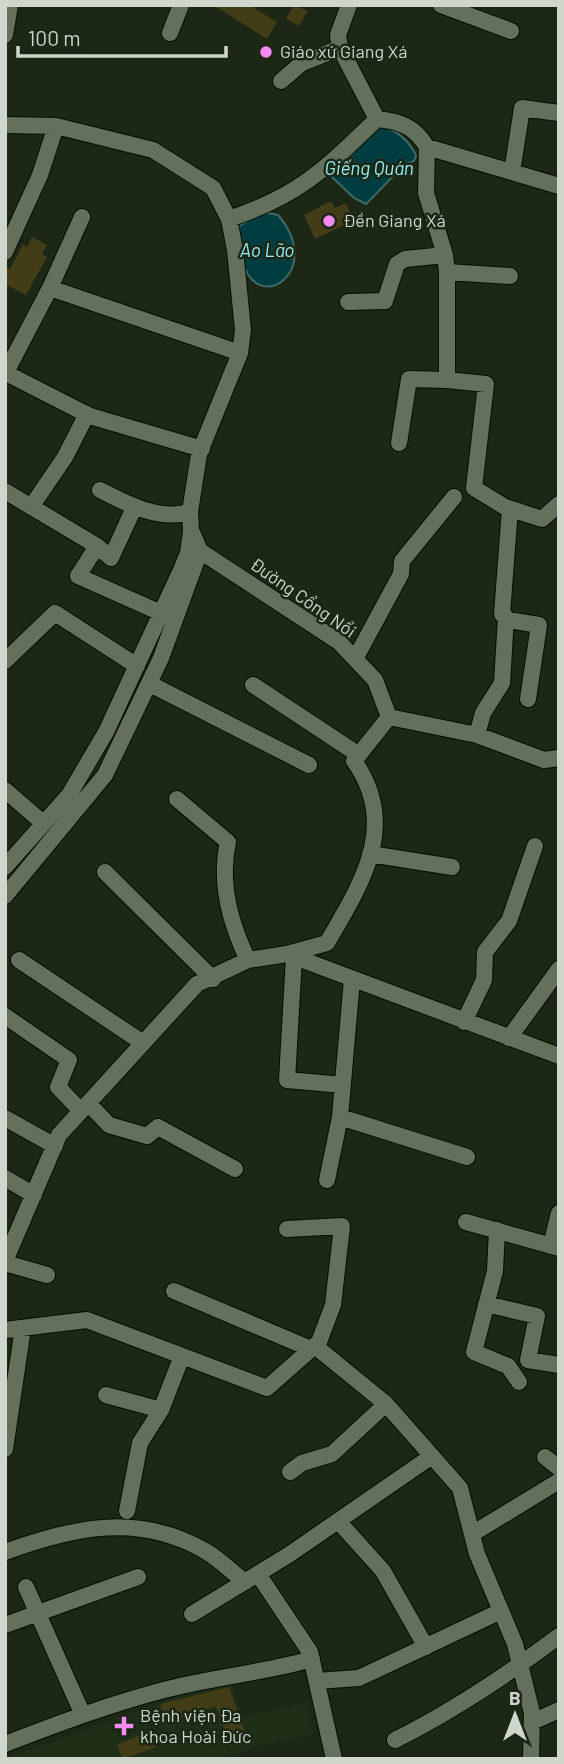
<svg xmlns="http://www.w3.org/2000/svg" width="564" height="1764" font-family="Barlow,sans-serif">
	<rect width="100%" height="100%" fill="#1c2716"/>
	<path fill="#1f2e17" d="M229,1678L243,1717L307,1702L312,1735L247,1748L230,1755L231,1759H5Z"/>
	<path fill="#003d41" stroke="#3e6b6a" stroke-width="2" d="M380,125C397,131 407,138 416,155L414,161L405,164L366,204L354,198L331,176Z
		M263,212L278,215C325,270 259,316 243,263C239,253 239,241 237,230L241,225Z"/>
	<path fill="#433d17" d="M213,5H249L277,22L267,39Z
		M294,5L308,11L299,26L286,18Z
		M331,201L335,208L346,203L351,215L341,219L344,225L315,239L304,215Z
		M32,237L47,245L42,254L47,257L26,295L5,284V267L10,269L23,244L27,247Z
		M229,1687L248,1740L230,1746L216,1706L167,1723L160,1704Z
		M150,1731L156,1747L123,1759L117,1745Z"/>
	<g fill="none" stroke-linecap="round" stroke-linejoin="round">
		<g stroke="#060f02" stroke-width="18">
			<path id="minor" d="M349,5L338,35L340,48L377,119
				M441,5L511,31
				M170,33L181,5
				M5,35L10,5
				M281,81L302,63L340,48
				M5,125L56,126L153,150L213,188L229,219L235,250L243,330L240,353L199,454L190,512L191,530L200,551L161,658L105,775L5,896
				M512,172L522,108L559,113
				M229,219C300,195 325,169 377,119C400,121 415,127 427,147L559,186
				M5,252L40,175L56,126
				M447,272L510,276
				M50,288L240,353
				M348,302L385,301L397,264L405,259L445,255
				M6,373L90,416L202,449
				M5,374L50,288L82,217
				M447,380L486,384L474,488L505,507L542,519L559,504
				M399,443L409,379L447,380V272L445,255L426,193L427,147
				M100,490C127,504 159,521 190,512
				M5,491L97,546
				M31,507L65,457L87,414
				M134,508L111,558L97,546L78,576L170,617
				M510,509L502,614L508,620L539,625L528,699
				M200,551L339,642L375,680L389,717L477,735L544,760L559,758
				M355,659L401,574L402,561L454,497
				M5,661L55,613L137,666
				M150,684L309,765
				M253,685L359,755
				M477,735L483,713L502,683L506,617
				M5,790L43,823
				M177,799L228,842C219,882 230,923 248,960
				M370,854L452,867
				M5,867L69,795L106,732L181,570L188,553L191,532
				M105,872L213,979
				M287,954L559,1056
				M294,957L287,1080L343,1085
				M19,960L143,1043
				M352,979L340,1117L467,1157
				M5,1016L69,1060L58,1087L81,1111
				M464,1022L484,980L485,952L509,921L535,846
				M509,1038L559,969
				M88,1103L109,1125L147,1136L158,1127L235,1169
				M5,1118L55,1146
				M5,1178L34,1195
				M327,1180L340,1117
				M466,1222L559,1248
				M497,1230L495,1271L474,1352L508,1366L519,1382
				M551,1246L559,1213
				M5,1261L59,1135L197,984L248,960L287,954L327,943C361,884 400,826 354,761L389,717
				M5,1263L47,1275
				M174,1291L311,1349
				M486,1304L537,1316L528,1360L559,1365
				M5,1330L87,1320L267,1388L319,1342L333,1305L342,1226L287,1229
				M315,1346L386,1404L460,1488L477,1554L515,1644L532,1713L531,1759
				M106,1395L161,1410L182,1356
				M5,1449L23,1328
				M545,1457L559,1468
				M290,1472L302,1463L332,1454L386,1404
				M127,1511L140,1443L161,1410
				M338,1521L383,1571L426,1647
				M472,1534L559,1481
				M5,1552C74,1527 139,1512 207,1552C220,1560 232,1572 245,1582
				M258,1574L310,1652L334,1759
				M26,1587L83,1715
				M192,1614L290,1554L432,1456
				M5,1625L138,1577
				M317,1681L359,1678L501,1611
				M532,1722L559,1710
				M395,1740C453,1711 507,1675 559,1636
				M5,1744C57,1724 110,1704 164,1690C213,1677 263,1673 312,1659"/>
		</g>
		<use href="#minor" stroke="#63705c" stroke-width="16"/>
	</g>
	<g fill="#f28af2" stroke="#1c2716" stroke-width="2.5">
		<circle cx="266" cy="52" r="7"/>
		<circle cx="329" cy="221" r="7"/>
		<path d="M120.5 1715.5h7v7h7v7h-7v7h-7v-7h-7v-7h7z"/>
	</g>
	<g text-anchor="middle" stroke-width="5" stroke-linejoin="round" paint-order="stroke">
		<g font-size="18" fill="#cfd6cb" stroke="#1c2716" text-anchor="start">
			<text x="280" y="58">Giáo xứ Giang Xá</text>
			<text x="343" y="227">Đền Giang Xá</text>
			<text x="140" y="1722">Bệnh viện Đa<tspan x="140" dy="21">khoa Hoài Đức</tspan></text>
		</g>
		<g font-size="18" fill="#cfd6cb" stroke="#1c2716">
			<text transform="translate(303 598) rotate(35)" y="6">Đường Cổng Nổi</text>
		</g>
		<g font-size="19" font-style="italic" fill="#92ecf3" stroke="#1c2716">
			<text x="369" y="175">Giếng Quán</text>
			<text x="267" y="257">Ao Lão</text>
		</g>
	</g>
	<rect width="564" height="1764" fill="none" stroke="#cfd6cb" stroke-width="14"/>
	<g transform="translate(515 1715)" stroke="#1c2716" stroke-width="5" paint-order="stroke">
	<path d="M0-5L12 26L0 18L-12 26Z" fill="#cfd6cb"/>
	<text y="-10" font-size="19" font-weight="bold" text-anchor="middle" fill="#cfd6cb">B</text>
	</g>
	<path d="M18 46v10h208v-10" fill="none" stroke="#cfd6cb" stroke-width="3.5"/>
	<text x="28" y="46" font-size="21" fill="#cfd6cb" stroke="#1c2716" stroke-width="5" paint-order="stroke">100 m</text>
</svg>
